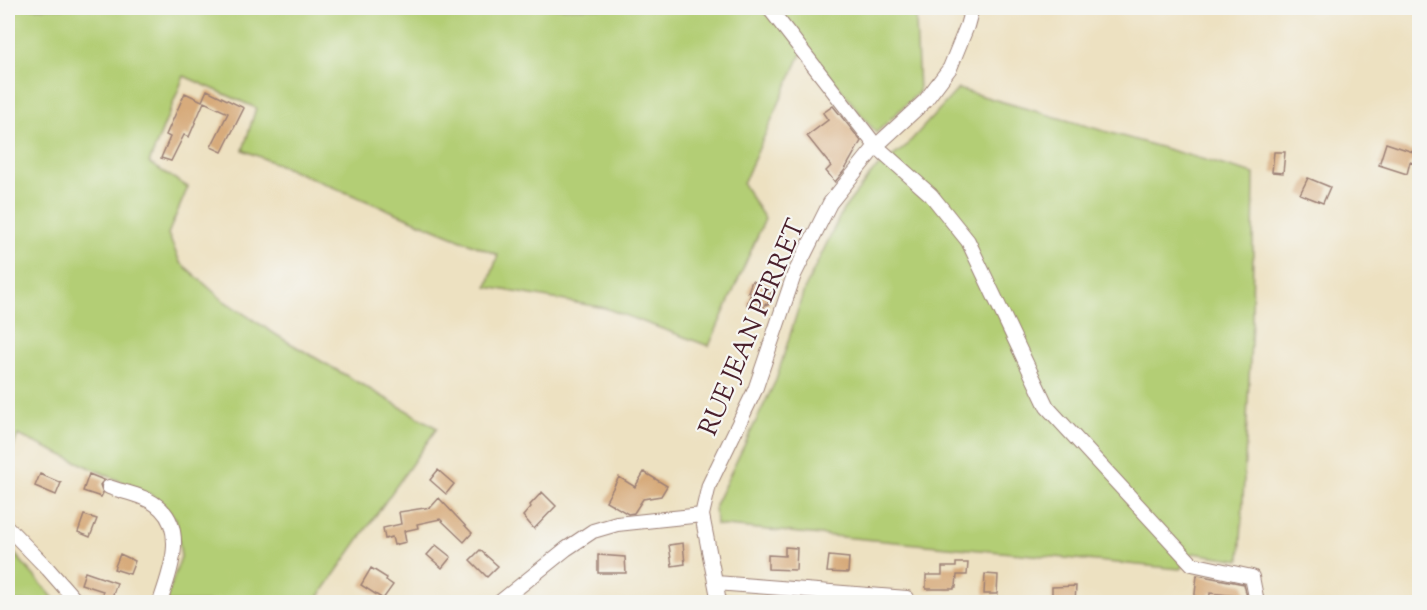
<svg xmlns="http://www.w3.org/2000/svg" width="1427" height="610" font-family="'Sorts Mill Goudy',serif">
	<rect width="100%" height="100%" fill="#f6f6f2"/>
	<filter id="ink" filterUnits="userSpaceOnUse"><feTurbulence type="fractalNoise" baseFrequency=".0167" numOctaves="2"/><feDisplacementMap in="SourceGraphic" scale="12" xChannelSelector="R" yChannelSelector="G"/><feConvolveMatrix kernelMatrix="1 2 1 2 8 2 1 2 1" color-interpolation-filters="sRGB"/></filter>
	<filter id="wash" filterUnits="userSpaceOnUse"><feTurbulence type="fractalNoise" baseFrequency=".008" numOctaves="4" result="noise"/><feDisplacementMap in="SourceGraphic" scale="24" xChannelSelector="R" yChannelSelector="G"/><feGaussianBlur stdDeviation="1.35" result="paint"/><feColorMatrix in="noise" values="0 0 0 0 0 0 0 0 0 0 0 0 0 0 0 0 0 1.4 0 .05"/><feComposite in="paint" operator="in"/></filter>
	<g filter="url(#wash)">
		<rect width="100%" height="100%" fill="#ede1c1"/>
		<path fill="#b3ce75" stroke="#7e7650" stroke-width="1.5" d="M8,8H920L916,20L919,92L876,133L805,45L743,184L765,219L709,346L605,308L487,287L498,255L243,150L256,108L184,76L149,163L188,187L168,234L180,262L224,301L283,339L437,428L315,602H165L181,557L176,519L153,496L18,435L8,461Z
			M958,89L1254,174L1252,320L1240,560L1193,553L1180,569L716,525L715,505L776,380L804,290L843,210L874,170L904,148Z
			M8,546L57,602H8Z"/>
		<g id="blocks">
			<path fill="#d7ab7b" d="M207,90L244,108L222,152L211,147L228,113L204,102L189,137L184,135L171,161L161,158L170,137L166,135L185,93L202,101Z
				M833,106L861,141L844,171L835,182L826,171L831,166L807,136L828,120L823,113Z
				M1386,143L1419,154V165L1410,162L1407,174L1379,165Z
				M1274,152H1285L1283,173L1272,172Z
				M1308,178L1330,187L1323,203L1300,194Z
				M752,281L761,284L762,281L773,285L768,305L765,304L763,310L747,305L751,293L748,292Z
				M438,470L454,484L446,494L430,480Z
				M644,472L667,486L661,496L643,499L634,513L628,514L606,501L619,477L635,487Z
				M40,474L61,483L56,495L35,486Z
				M89,474L104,480L100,485L103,493L101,497L83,491Z
				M542,492L556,506L534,529L523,516L531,507L530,505Z
				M439,498L472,533L464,542L440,519L417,524L418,528L404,531L406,542L394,545L392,537L385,539L383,528L401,524L399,512L431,507Z
				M84,515L97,519L90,537L78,532Z
				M683,543L685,564L672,566L669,545Z
				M436,545L451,557L442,568L427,555Z
				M785,547L797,548L796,570L768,569V555L785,556Z
				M480,550L498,566L487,577L470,560Z
				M120,554L135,561L130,574L114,569Z
				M598,555L625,557L626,573H598Z
				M829,556L849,558L848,573L827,572Z
				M956,563H968L967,575H957L956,587H954V589H926V575H942V567H956Z
				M371,568L387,578L386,580L393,585L383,599L361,585Z
				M85,572L117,583L110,603H100L103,591L81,584Z
				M985,574L998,575L997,594H984Z
				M1197,575L1244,584L1247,597L1210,593L1209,603H1194Z
				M1076,586L1075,602H1052V587Z"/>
		</g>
	</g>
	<g filter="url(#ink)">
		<use href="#blocks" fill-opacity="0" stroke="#9c8076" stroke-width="1.5"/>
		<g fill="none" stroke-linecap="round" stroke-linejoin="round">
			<g stroke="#9c8076" stroke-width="16">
				<path id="minor" d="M769,8L876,146L931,195L968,241L1047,407L1192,564L1252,577L1257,602
					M109,487C126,493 148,496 161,509C186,533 169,575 160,602
					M8,528L48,569L77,602
					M716,583L907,598
					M500,602L566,549L593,531L617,524L702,515
					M719,602L702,515L709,485L755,390L794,275L830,203L876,146L925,101L950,68L967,26L972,8"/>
			</g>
			<use href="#minor" stroke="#fff" stroke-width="14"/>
		</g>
	</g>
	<g text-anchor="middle" stroke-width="4.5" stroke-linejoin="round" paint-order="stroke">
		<g font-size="26" fill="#4a1f2b" stroke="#f6f6f2">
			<text transform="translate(751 327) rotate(-67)" y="9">RUE JEAN PERRET</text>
		</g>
	</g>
	<rect width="1427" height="610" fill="none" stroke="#f6f6f2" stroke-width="30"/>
</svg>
